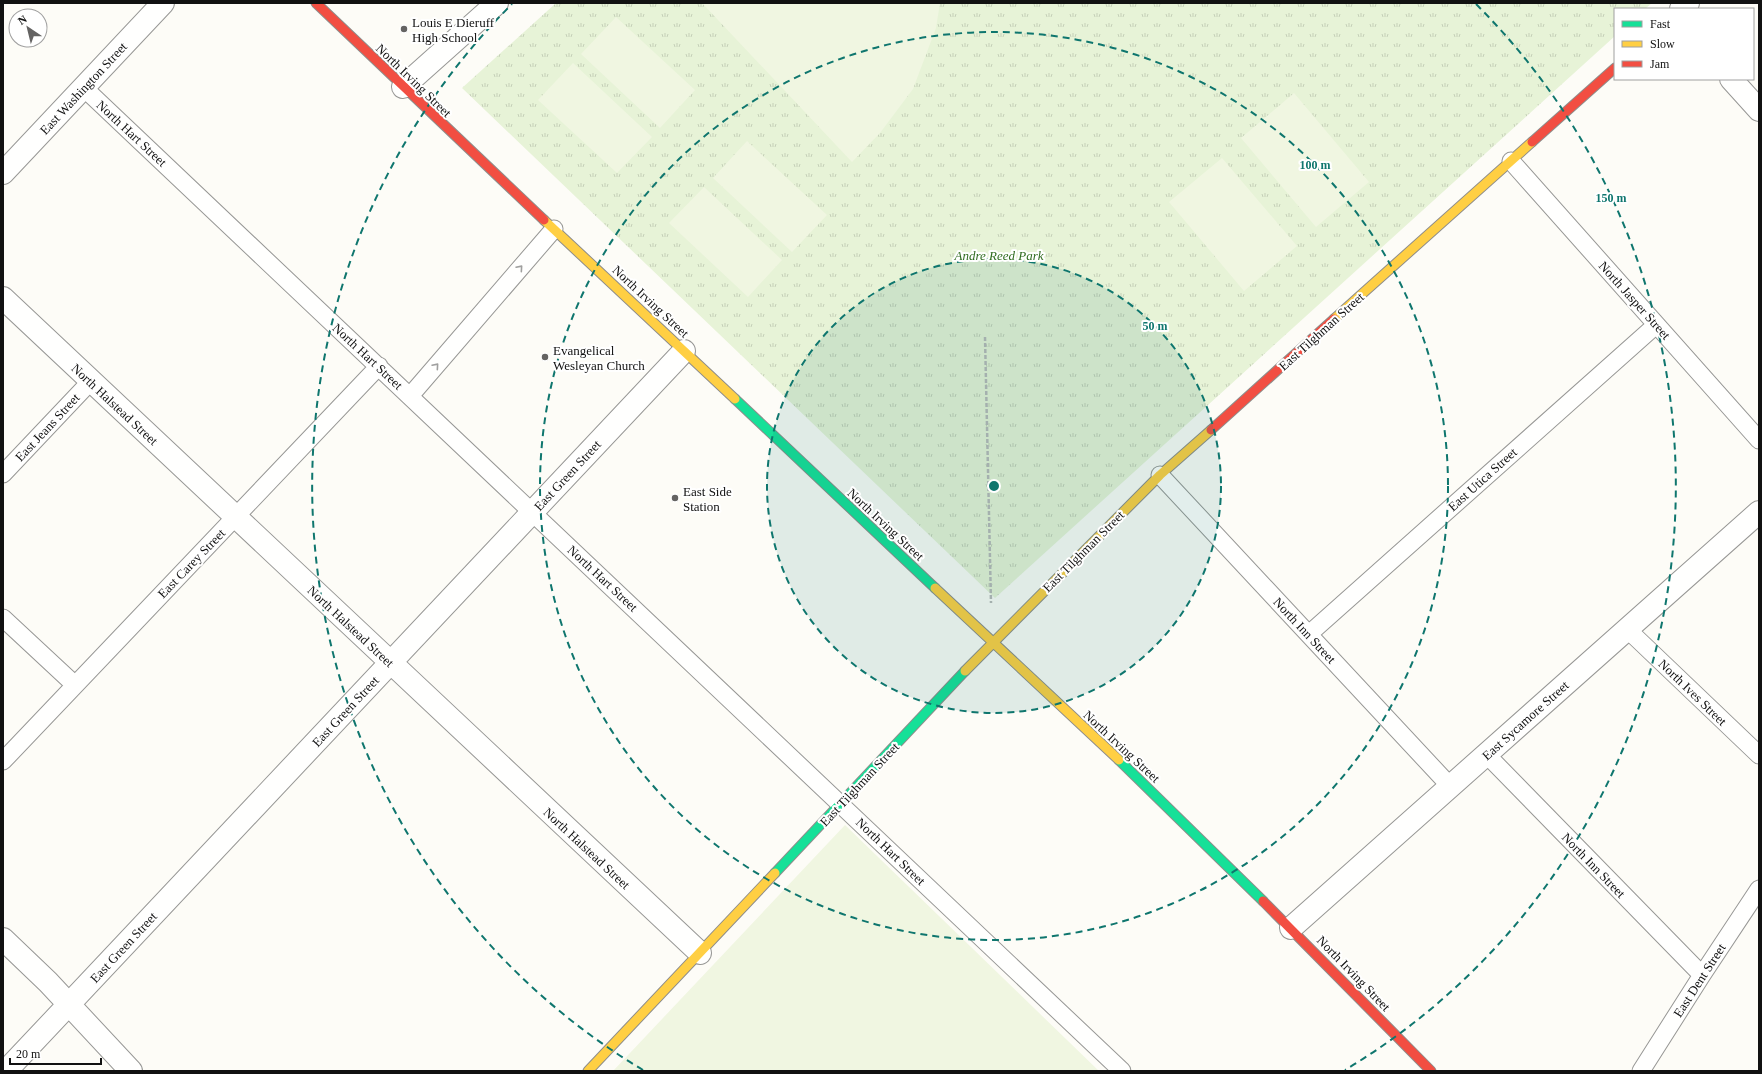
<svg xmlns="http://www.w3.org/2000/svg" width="1762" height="1074" font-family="Georgia,serif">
	<defs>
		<pattern id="grass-tufts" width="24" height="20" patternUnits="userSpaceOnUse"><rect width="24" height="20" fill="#e7f3d7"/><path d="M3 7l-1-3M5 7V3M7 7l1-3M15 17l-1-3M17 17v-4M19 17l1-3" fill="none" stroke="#c5cfb8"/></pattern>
	</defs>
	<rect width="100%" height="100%" fill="#fdfcf7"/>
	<path fill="url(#grass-tufts)" d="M556,3H1652L1645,9H1615V36L995,598L462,88Z"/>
	<path fill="#f0f6e1" d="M702,3H940L936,28L913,89L880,133L852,162Z
		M616,17L695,90L660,128L581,54Z
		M573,63L652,137L617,173L538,100Z
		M1294,93L1369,182L1316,227L1241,138Z
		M747,141L827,215L792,252L713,178Z
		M1222,158L1297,246L1244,291L1169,202Z
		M704,187L782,260L748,297L669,223Z
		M845,825L1099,1071H613Z"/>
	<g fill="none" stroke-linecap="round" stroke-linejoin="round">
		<g stroke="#979795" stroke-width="19">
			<path id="lane" d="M83,87L1122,1071
				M1511,161L1759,440
				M410,396L554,229
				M3,474L91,381
				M1160,475L1450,786
				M3,618L75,685
				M1627,629L1759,755
				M1309,634L1656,325
				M1486,754L1702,975
				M3,761L379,366
				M1641,1071L1702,975L1759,889"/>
		</g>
		<g stroke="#979795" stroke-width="24">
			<path id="street" d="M1681,9L1688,3
				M1731,79L1759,110
				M403,87L497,3
				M3,173L163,3
				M3,298L700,953
				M1291,928L1759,512
				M3,939L48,982L131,1071
				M6,1071L684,351"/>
		</g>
		<g stroke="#8e8d8b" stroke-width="11">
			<path id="fast" d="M735,399L935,588
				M1119,760L1263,901
				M775,873L965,671"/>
		</g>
		<g stroke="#8e8d8b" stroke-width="11">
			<path id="slow" d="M544,220L735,399
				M1334,319L1532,142
				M935,588L1119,760
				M965,671L1160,475L1211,430
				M588,1071L775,873"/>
		</g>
		<g stroke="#8e8d8b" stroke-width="11">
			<path id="jam" d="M316,3L544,220
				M1532,142L1615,68
				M1211,430L1334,319
				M1263,901L1431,1071"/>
		</g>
		<path stroke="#b9b9b8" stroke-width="2.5" stroke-dasharray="4 2" stroke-linecap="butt" d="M985,337L991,603"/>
		<use href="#lane" stroke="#fffffe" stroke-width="17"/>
		<use href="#street" stroke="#fffffe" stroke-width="22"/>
		<use href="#fast" stroke="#16e098" stroke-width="9"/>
		<use href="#slow" stroke="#ffcf43" stroke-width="9"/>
		<use href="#jam" stroke="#f24e42" stroke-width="9"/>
	</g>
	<defs><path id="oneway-chevron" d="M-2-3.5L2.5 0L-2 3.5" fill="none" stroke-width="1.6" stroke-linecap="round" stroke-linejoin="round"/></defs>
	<g stroke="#a0a09f">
		<use href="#oneway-chevron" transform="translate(520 268) rotate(-49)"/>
		<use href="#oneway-chevron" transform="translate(436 366) rotate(-49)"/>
	</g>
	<circle cx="994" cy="486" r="227" fill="#0f766e" fill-opacity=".12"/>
	<g fill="none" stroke="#0f766e" stroke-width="2" stroke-dasharray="7 5">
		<circle cx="994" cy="486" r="227"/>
		<circle cx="994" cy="486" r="454"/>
		<path d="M643 1070A681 681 0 0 1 512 4M1476 4A681 681 0 0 1 1345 1070"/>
	</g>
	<g fill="#646362" stroke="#fff" stroke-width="1.5">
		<circle cx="404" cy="29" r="4"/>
		<circle cx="545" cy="357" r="4"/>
		<circle cx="675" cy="498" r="4"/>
	</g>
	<g text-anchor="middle" stroke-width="4" stroke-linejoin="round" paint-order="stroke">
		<g font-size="13" fill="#111" stroke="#fff" text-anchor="start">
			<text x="412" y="27">Louis E Dieruff<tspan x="412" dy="15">High School</tspan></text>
			<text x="553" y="355">Evangelical<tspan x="553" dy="15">Wesleyan Church</tspan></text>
			<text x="683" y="496">East Side<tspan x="683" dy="15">Station</tspan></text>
		</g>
		<g font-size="13" fill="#111" stroke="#fff">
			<text transform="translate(414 80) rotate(44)" y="5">North Irving Street</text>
			<text transform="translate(83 88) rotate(-47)" y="5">East Washington Street</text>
			<text transform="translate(132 133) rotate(43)" y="5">North Hart Street</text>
			<text transform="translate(1635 300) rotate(48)" y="5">North Jasper Street</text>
			<text transform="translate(651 301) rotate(43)" y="5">North Irving Street</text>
			<text transform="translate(1321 331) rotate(-42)" y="5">East Tilghman Street</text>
			<text transform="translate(368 356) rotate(43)" y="5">North Hart Street</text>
			<text transform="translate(115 404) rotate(43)" y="5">North Halstead Street</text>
			<text transform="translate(47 427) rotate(-47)" y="5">East Jeans Street</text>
			<text transform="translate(567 475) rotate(-47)" y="5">East Green Street</text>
			<text transform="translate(1482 479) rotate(-42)" y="5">East Utica Street</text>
			<text transform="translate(886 524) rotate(43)" y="5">North Irving Street</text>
			<text transform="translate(1083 551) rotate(-45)" y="5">East Tilghman Street</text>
			<text transform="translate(191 563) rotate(-46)" y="5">East Carey Street</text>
			<text transform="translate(603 578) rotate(43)" y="5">North Hart Street</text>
			<text transform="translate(351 626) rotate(43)" y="5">North Halstead Street</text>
			<text transform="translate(1305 630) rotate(47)" y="5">North Inn Street</text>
			<text transform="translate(1693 692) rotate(44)" y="5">North Ives Street</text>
			<text transform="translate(345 711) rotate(-47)" y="5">East Green Street</text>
			<text transform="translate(1525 720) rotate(-42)" y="5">East Sycamore Street</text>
			<text transform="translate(1122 746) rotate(43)" y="5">North Irving Street</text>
			<text transform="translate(859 784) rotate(-47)" y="5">East Tilghman Street</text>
			<text transform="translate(587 848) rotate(43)" y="5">North Halstead Street</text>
			<text transform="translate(891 851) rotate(44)" y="5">North Hart Street</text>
			<text transform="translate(1594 865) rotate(46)" y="5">North Inn Street</text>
			<text transform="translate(123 947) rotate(-47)" y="5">East Green Street</text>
			<text transform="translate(1354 973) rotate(46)" y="5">North Irving Street</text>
			<text transform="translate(1699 980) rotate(-57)" y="5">East Dent Street</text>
		</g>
		<g font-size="13" font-style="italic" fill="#2f6b1f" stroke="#fff">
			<text x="999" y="260">Andre Reed Park</text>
		</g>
	</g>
	<circle cx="994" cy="486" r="6" fill="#0f766e" stroke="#fff" stroke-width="2"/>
	<g font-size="12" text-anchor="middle" font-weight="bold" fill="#0f766e" stroke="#fff" stroke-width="4" stroke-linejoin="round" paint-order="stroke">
		<text x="1315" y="169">100 m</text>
		<text x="1611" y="202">150 m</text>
		<text x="1155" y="330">50 m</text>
	</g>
	<rect width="1762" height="1074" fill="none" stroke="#111111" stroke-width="8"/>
	<rect x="1614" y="8" width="140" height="72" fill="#ffffff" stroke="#a0a0a0"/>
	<rect x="1622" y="21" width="20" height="6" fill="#16e098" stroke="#a0a0a0"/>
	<text x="1650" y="28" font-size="12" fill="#111111">Fast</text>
	<rect x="1622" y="41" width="20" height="6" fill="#ffcf43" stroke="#a0a0a0"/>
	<text x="1650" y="48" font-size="12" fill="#111111">Slow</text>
	<rect x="1622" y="61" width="20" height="6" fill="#f24e42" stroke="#a0a0a0"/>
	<text x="1650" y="68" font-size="12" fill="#111111">Jam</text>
	<g transform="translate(28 28) rotate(325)"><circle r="19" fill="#ffffff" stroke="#a0a0a0"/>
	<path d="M0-3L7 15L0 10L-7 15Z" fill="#646362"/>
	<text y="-6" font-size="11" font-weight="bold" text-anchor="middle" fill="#111111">N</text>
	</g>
	<path d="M10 1058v6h91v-6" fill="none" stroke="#111111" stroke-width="2"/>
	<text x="16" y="1058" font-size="12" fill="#111111" stroke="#ffffff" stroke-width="3" paint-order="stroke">20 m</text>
</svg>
